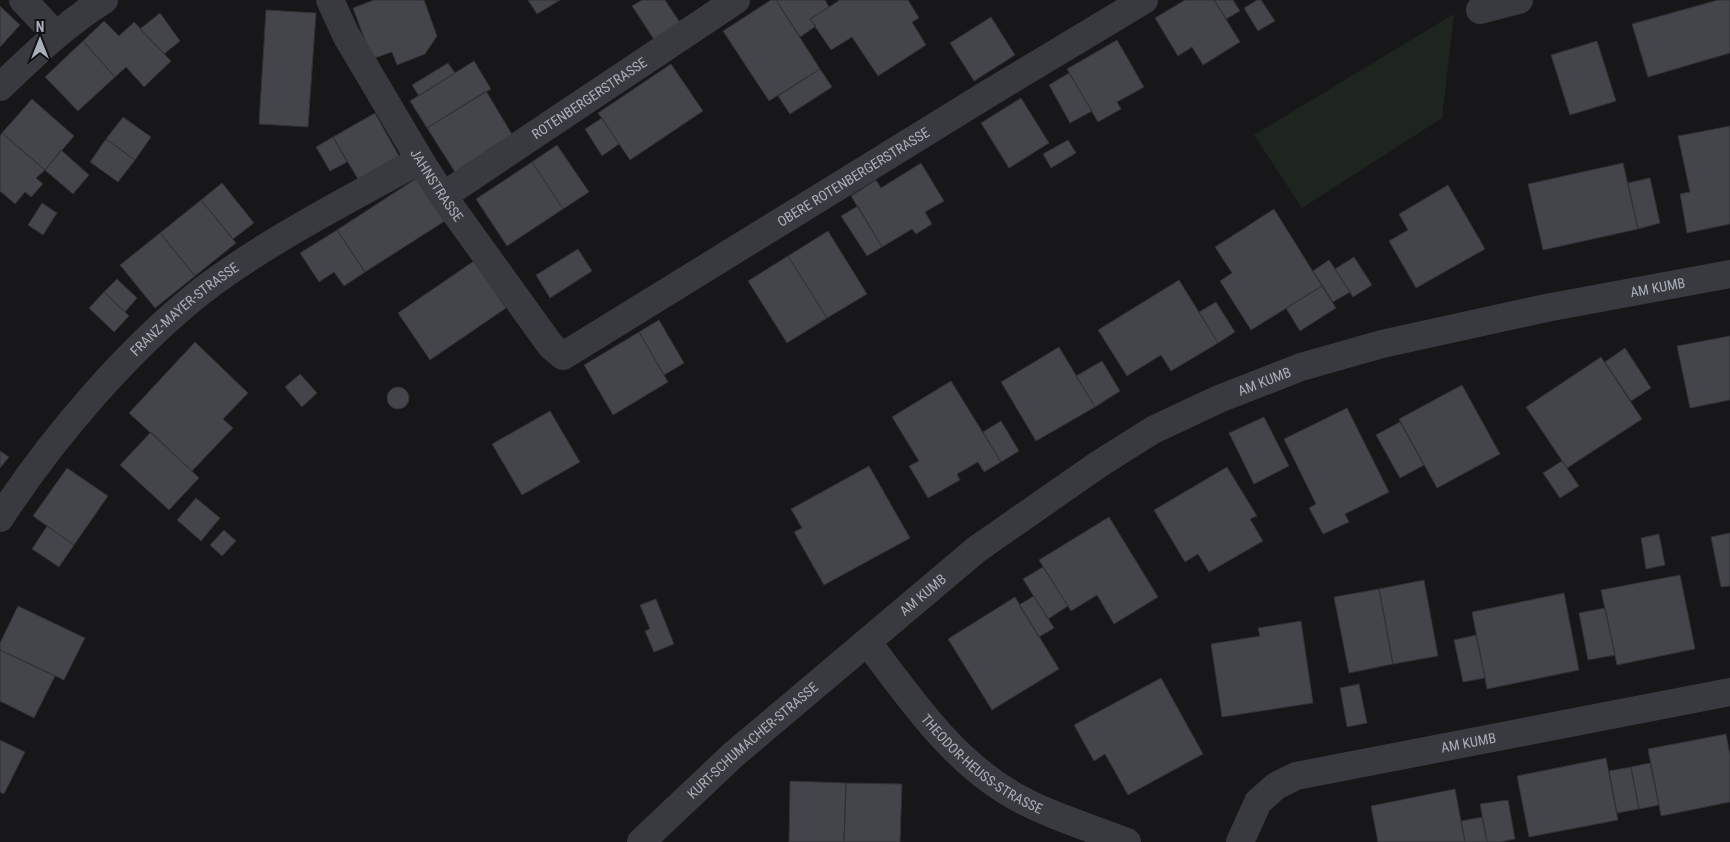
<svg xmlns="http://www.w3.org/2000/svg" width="1730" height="842" font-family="'Roboto Condensed',sans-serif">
	<rect width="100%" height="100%" fill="#17171a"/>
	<path fill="#1d251e" d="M1454,14L1442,118L1302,208L1254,135Z"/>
	<path fill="#43454a" stroke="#313136" d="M374,0H424L437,36L425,54L397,65L392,52L372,59L353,8Z
		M528,0H560L537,14Z
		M642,0H665L681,24L655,41L632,6Z
		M771,0H776L820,69L769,101L723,31Z
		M776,0H825L829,7L810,19L816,26L800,37Z
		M840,0H908L919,18L912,22L926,45L878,76L852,37L831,50L810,19Z
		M1185,0H1214L1240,42L1203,65L1192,47L1178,56L1155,18Z
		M1214,0H1233L1240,11L1226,19Z
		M1257,0H1261L1275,21L1258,31L1244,8Z
		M1718,0H1730V53L1648,77L1632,24Z
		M0,6L20,25L0,47Z
		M266,10L316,13L308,127L259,124Z
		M160,13L180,41L164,54L140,29Z
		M991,17L1015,55L974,81L950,43Z
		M104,21L119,36L134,22L171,61L144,87L126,67L115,77L83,41Z
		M1117,40L1144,87L1117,102L1121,109L1098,122L1067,69Z
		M83,41L115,77L78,111L45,77Z
		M1597,41L1616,101L1570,115L1551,55Z
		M474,61L491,89L427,128L410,101Z
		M448,63L455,73L419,96L412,85Z
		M671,64L703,111L630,160L598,113Z
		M820,69L832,87L790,114L778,96Z
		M1069,73L1092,111L1070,123L1049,85Z
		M486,91L513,136L455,172L427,128Z
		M1021,98L1049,143L1009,168L981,123Z
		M32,99L74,136L45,170L2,133Z
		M375,113L399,156L358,179L333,137Z
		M123,117L151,137L135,160L106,139Z
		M602,118L619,144L602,156L585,129Z
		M1730,126V224L1687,233L1680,194L1690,192L1678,136Z
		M2,133L45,170L36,178L43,184L31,197L25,192L15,204L0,191V136Z
		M333,137L347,162L330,171L316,147Z
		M106,139L135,160L118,182L90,162Z
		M1068,140L1076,153L1051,168L1043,154Z
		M557,145L589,192L563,209L532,162Z
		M61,150L89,175L73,194L45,170Z
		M532,162L563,209L507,246L476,199Z
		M921,163L944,201L925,212L932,224L916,234L912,229L882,247L851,196L876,180L881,188Z
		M1623,163L1638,229L1543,250L1528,184Z
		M417,178L445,221L365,272L337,230Z
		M1650,178L1660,223L1638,229L1628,183Z
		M222,183L254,223L233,239L201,200Z
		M1448,185L1485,249L1416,288L1389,241L1408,230L1399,214Z
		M201,200L236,243L195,276L160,233Z
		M42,203L57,213L43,235L28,225Z
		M858,206L882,247L867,256L841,216Z
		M1274,209L1322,286L1251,330L1220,281L1232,273L1215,247Z
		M337,230L365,272L344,286L334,272L319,282L300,253Z
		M828,231L867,294L827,318L788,256Z
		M160,233L195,276L155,308L120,265Z
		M578,249L592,271L550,298L536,275Z
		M788,256L827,318L787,343L748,281Z
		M1354,257L1372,285L1353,297L1335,269Z
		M1329,260L1350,292L1333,302L1313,271Z
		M474,261L506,308L430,360L398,313Z
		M117,279L137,298L125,312L104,292Z
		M1179,280L1218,343L1171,371L1161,355L1127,376L1098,330Z
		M1322,286L1336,308L1300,331L1286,308Z
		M104,292L129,316L114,332L89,308Z
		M1216,302L1235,332L1218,343L1199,312Z
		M659,320L684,363L664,375L639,332Z
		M639,332L668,382L613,415L584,365Z
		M1730,336V400L1690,408L1677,346Z
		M195,342L248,393L223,419L233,428L192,471L129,413Z
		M1059,347L1095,407L1036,441L1001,382Z
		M1625,348L1651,388L1631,401L1605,362Z
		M1601,357L1642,419L1567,468L1526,407Z
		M1102,361L1120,391L1095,407L1076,376Z
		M300,374L317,393L302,407L285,387Z
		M951,381L1001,462L984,472L978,462L957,474L960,480L928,498L909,466L919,461L892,417Z
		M1462,385L1500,454L1437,488L1399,419Z
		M387 398a11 11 0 1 1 22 0a11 11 0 1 1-22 0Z
		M1347,408L1389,492L1345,514L1349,522L1323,534L1309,508L1316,504L1284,439Z
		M550,411L580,462L522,495L492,444Z
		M1264,417L1289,466L1254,484L1229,433Z
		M1001,421L1019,451L1001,462L983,432Z
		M1400,422L1424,465L1400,478L1376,435Z
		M151,432L199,478L169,510L120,465Z
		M0,451L9,457L0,468Z
		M1562,461L1579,486L1560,498L1543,473Z
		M869,466L910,538L824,585L794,532L802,528L791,509Z
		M1227,467L1257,516L1250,519L1263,541L1209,572L1198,554L1185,562L1154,510Z
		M67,468L108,496L74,545L33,516Z
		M196,498L220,518L201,541L177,520Z
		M1109,517L1158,597L1114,624L1097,595L1071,611L1039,560Z
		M47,526L74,545L59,567L32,549Z
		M224,530L236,541L222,556L210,545Z
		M1730,533V586L1721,587L1711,537Z
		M1659,534L1665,565L1646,569L1641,538Z
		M1043,567L1068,606L1048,619L1023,579Z
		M1680,575L1695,649L1617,665L1601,590Z
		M1424,580L1438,656L1393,664L1379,589Z
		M1379,589L1393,664L1349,673L1334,597Z
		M1564,593L1579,670L1487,689L1472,612Z
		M1034,596L1054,628L1039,637L1019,605Z
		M1015,597L1059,669L992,710L948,639Z
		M656,599L674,644L654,652L645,631L650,629L640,605Z
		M18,606L85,638L64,680L0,650V643Z
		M1605,608L1615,655L1588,660L1579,613Z
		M1301,621L1313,703L1222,717L1211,644L1260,636L1258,628Z
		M1476,635L1485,678L1463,682L1454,640Z
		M0,650L55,676L34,718L0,701Z
		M1161,678L1203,754L1128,795L1105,754L1094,761L1074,725Z
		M1359,684L1367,723L1347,727L1340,688Z
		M1726,734L1730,755V802L1661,816L1648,749Z
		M0,740L25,752L4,794L0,792Z
		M1606,758L1618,820L1529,837L1517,776Z
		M1650,763L1659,805L1639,809L1631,767Z
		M1631,767L1639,809L1617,813L1609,771Z
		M790,781L846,783L844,842H789Z
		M846,783L902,784L900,842H844Z
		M1455,789L1465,842H1378L1371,806Z
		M1508,800L1515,839L1500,842H1487L1480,804Z
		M1482,817L1487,842H1465L1461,821Z"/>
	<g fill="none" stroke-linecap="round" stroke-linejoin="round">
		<g stroke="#383a3f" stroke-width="28">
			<path d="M23,0L56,35"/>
			<path id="s1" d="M330,0L346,35L420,160L443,196L551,346L563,356L991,92L1144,0"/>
			<path d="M1480,10L1519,0"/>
			<path d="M0,87C33,56 65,24 104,0"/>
			<path id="s2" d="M443,196L736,0"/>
			<path id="s3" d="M0,518C53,437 127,350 203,290C269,240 348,200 420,160"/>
			<path id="s4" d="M868,643C910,698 950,758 1011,794C1047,815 1088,827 1127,842"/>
			<path id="s5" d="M641,842L733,755L977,549L1099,464L1153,430L1219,399L1301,367L1382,344L1546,308L1730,274"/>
			<path id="s6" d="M1240,842L1258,802L1276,786L1296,776L1730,692"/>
		</g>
	</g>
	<g text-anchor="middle" stroke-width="4" stroke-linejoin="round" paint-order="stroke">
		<g font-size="14" fill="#a9afba" stroke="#121215">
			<text dy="5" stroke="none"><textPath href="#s2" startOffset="176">ROTENBERGERSTRASSE</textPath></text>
			<text dy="5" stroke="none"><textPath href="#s1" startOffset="768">OBERE ROTENBERGERSTRASSE</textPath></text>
			<text dy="5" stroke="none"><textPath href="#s1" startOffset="214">JAHNSTRASSE</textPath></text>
			<text dy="5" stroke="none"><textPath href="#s5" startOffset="1185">AM KUMB</textPath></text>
			<text dy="5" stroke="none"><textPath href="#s3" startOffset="280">FRANZ-MAYER-STRASSE</textPath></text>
			<text dy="5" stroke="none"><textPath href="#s5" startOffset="780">AM KUMB</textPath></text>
			<text dy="5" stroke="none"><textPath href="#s5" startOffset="375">AM KUMB</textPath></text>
			<text dy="5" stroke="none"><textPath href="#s5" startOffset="151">KURT-SCHUMACHER-STRASSE</textPath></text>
			<text dy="5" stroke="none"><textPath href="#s6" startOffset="266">AM KUMB</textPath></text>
			<text dy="5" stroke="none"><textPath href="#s4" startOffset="168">THEODOR-HEUSS-STRASSE</textPath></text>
		</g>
	</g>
	<g transform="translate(40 40)" stroke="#121215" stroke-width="4" paint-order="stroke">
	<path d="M0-4L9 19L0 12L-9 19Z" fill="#a9afba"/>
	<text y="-8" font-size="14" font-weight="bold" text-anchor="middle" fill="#a9afba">N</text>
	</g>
</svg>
